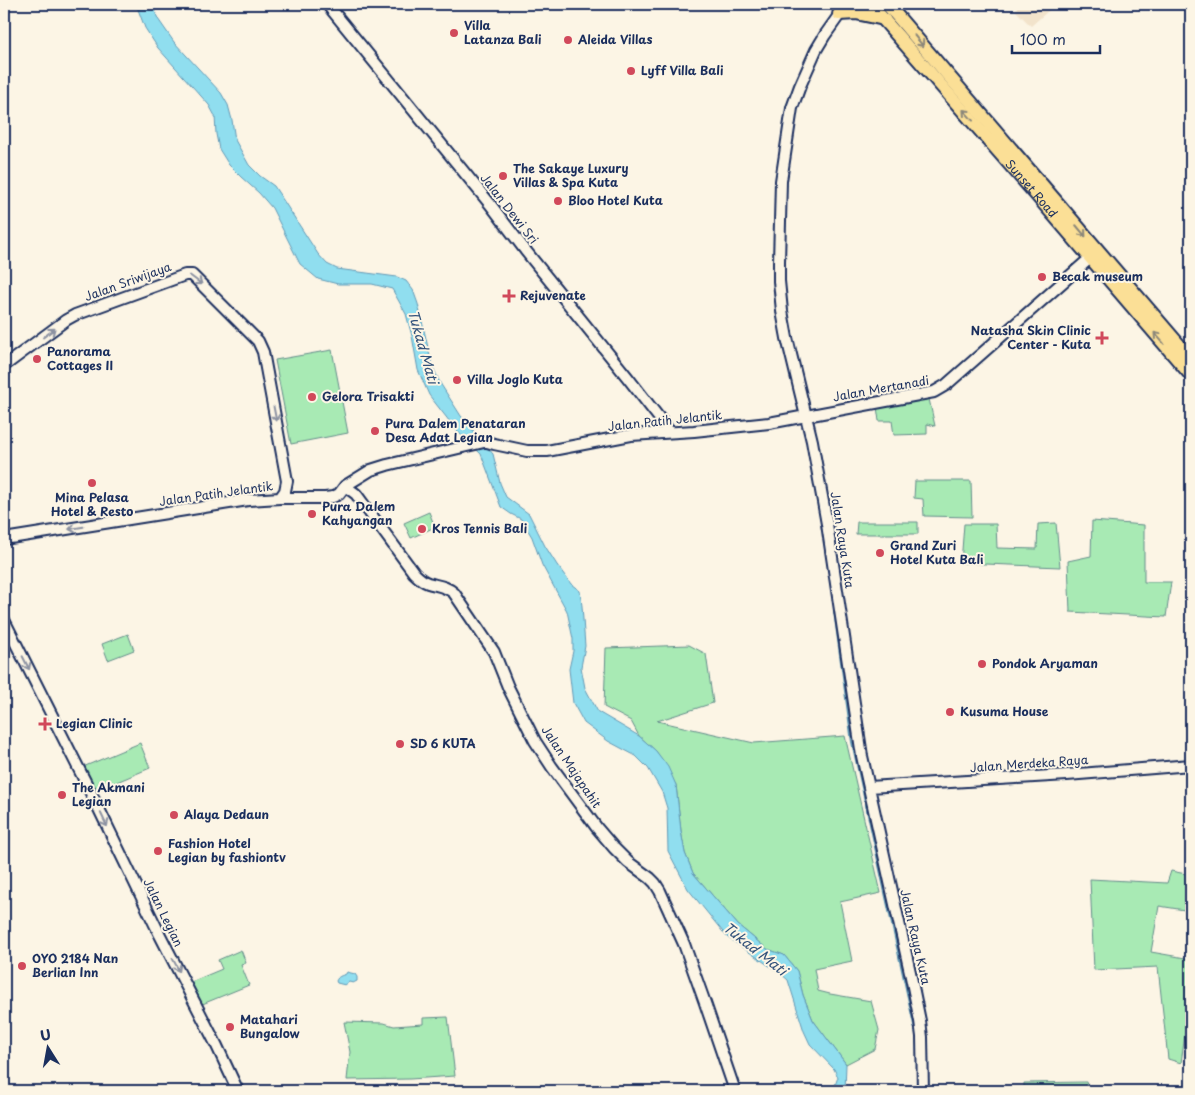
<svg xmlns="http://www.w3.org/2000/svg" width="1195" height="1095" font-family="'Playpen Sans',sans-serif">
	<rect width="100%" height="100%" fill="#fcf5e5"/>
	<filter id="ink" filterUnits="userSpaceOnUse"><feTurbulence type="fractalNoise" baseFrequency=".02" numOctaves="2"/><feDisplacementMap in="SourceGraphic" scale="10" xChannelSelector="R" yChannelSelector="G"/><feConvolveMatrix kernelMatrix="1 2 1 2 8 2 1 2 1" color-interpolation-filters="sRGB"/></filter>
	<g filter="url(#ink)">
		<path fill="#f2e3cb" d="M1007,4H1056L1031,26L1016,11L1017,7Z"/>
		<path fill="#a8eab4" stroke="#628c89" d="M332,350L348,433L291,444L275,360Z
			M929,399L935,426L927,424V434L894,435L892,421H879L877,407Z
			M915,481H971L972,517L924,516L923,499L914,498Z
			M429,512L435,527L411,538L404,523Z
			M1092,521L1144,525V582H1171L1166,617L1070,612L1068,561L1091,556Z
			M857,522H918V534H856Z
			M1056,523L1060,567L961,563L964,524H996L997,548L1037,549L1038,524Z
			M128,634L134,650L108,660L102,644Z
			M689,645L706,654L713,703L657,721L754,743L845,736L881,893L840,902L852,961L814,969L818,991L830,994L871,1001L879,1030L875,1049L846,1064L813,1020L803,995L797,971L784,955L767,949L738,925L693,873L685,853L681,831L676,785L656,751L639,736L631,721L604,707L606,648Z
			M140,743L150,768L93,792L83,767Z
			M1171,871L1191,875V911L1159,906L1151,952L1191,959V992L1181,1063L1168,1059L1158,967L1094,970L1090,879L1167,883Z
			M241,950L246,963L241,965L249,985L200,1005L191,982L222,969L218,960Z
			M448,1017L455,1076L410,1079L347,1080L350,1052L344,1022L384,1023L394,1026L423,1024V1018Z
			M1086,1082L1089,1091H1024V1083Z"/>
		<path fill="#90deef" stroke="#6198b5" d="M136,4H152L158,19L174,42L221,93L228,105L232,120L235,140L249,165L260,176L274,186L318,254L327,264L337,269L397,277L406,281L413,290L418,304L432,365L440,383L461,416L493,454L500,483L506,497L529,514L545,546L557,565L571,584L580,591L582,606L585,646L581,667L585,688L598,712L639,736L656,751L668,767L676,785L681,831L685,853L693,873L738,925L767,949L784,955L797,971L803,995L813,1020L846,1064L845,1091H833L838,1077L834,1069L810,1044L804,1031L788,980L780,973L727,937L688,889L668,851L667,808L662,792L648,768L636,756L608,741L584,723L573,703L569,669L573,651V639L567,611L542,565L532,537L521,519L511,514L501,507L481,454L457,431L429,395L418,370L412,336L406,314L392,289L372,284H338L318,279L300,264L272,208L259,193L241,177L229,165L219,149L216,134L215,116L209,105L158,48L145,28Z
			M347,972L355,974L357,977V981L353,983L349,982L345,985L337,983L336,981C338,976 341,976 346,974Z"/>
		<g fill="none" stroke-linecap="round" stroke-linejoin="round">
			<path stroke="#6198b5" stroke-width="2" d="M834,611L852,742L916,1034"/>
			<g stroke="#1b2f5e" stroke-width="14">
				<path id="secondary" d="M327,4L490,204L525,250L628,378L670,432
					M847,4L825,35L816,50L800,86L792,108L781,181L779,262V281L782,311L787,338L812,441L827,524L862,756L910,972L920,1021L922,1037L923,1091
					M4,366L66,320L75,315L185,275H192L258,341L263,352L287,481L285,491L280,498
					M345,486L356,494L414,573C418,577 422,581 428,583C438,586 446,586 454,593L494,652L508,687L535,741L552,767L597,828L614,848L628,862L650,878L655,883L660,891L684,944L705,1003L735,1091
					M4,539L248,500L280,498H325L333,497L339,494L345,486L371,470L387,465L484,442H487L494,444L527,451H547L631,435L694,431L769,423L934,392L946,385L1096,253
					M4,620L99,809L160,935L217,1046L238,1091
					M869,787L1067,775L1191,765"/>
			</g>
			<g stroke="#1b2f5e" stroke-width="16">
				<g id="highway">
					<path id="s1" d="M870,4L1034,192L1191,375"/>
					<path d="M887,4L1191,359"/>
					<path d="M839,14L856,13L884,19"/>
				</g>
			</g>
			<use href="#secondary" stroke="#fcf5e5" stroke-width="10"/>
			<use href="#highway" stroke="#fbdf96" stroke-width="12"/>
		</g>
		<defs><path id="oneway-shaft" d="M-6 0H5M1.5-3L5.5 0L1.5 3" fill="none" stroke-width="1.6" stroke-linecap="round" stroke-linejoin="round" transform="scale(1.25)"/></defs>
		<g stroke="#8b877a">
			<use href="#oneway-shaft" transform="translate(919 41) rotate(50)"/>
			<use href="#oneway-shaft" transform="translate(968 115) rotate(-132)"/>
			<use href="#oneway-shaft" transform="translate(1081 231) rotate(50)"/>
			<use href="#oneway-shaft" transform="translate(1159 338) rotate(-131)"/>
		</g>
		<g stroke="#8c92a2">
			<use href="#oneway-shaft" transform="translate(196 280) rotate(37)"/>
			<use href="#oneway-shaft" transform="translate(49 333) rotate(-37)"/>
			<use href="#oneway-shaft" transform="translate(275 414) rotate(79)"/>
			<use href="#oneway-shaft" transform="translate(76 528) rotate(171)"/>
			<use href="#oneway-shaft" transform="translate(26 663) rotate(63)"/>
			<use href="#oneway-shaft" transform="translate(104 820) rotate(65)"/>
			<use href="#oneway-shaft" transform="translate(176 965) rotate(62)"/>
		</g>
	</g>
	<g fill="#d1495b" stroke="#fcf5e5" stroke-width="2">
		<circle cx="454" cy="33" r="5"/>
		<circle cx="568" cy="40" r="5"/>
		<circle cx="631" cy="71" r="5"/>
		<circle cx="503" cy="176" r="5"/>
		<circle cx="558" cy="201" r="5"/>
		<circle cx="1042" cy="277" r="5"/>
		<path d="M506.5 288.5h5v5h5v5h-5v5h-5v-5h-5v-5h5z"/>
		<path d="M1099.5 330.5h5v5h5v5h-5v5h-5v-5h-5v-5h5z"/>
		<circle cx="37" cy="359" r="5"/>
		<circle cx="457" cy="380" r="5"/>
		<circle cx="312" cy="397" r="5"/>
		<circle cx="375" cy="431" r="5"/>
		<circle cx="92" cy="483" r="5"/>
		<circle cx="312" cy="514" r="5"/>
		<circle cx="422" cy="529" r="5"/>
		<circle cx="880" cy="553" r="5"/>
		<circle cx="982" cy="664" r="5"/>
		<circle cx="950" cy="712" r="5"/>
		<path d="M42.5 716.5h5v5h5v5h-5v5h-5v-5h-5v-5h5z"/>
		<circle cx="400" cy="744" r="5"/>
		<circle cx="62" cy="795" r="5"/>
		<circle cx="174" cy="815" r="5"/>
		<circle cx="158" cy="851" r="5"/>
		<circle cx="22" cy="966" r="5"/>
		<circle cx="230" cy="1027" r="5"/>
	</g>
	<g text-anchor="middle" stroke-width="4" stroke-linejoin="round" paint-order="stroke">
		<g font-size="12" font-weight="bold" fill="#1b2f5e" stroke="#fcf5e5" text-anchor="start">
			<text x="464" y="30">Villa<tspan x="464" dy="14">Latanza Bali</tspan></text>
			<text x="578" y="44">Aleida Villas</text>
			<text x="641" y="75">Lyff Villa Bali</text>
			<text x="513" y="173">The Sakaye Luxury<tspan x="513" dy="14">Villas &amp; Spa Kuta</tspan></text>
			<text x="568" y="205">Bloo Hotel Kuta</text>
			<text x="1052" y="281">Becak museum</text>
			<text x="520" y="300">Rejuvenate</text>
			<text x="1091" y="335" text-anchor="end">Natasha Skin Clinic<tspan x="1091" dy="14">Center - Kuta</tspan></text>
			<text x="47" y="356">Panorama<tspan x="47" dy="14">Cottages II</tspan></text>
			<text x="467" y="384">Villa Joglo Kuta</text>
			<text x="322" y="401">Gelora Trisakti</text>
			<text x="385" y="428">Pura Dalem Penataran<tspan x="385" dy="14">Desa Adat Legian</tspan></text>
			<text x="92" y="502" text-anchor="middle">Mina Pelasa<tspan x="92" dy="14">Hotel &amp; Resto</tspan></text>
			<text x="322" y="511">Pura Dalem<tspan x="322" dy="14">Kahyangan</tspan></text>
			<text x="432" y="533">Kros Tennis Bali</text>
			<text x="890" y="550">Grand Zuri<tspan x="890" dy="14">Hotel Kuta Bali</tspan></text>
			<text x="992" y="668">Pondok Aryaman</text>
			<text x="960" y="716">Kusuma House</text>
			<text x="56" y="728">Legian Clinic</text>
			<text x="410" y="748">SD 6 KUTA</text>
			<text x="72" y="792">The Akmani<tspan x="72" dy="14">Legian</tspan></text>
			<text x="184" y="819">Alaya Dedaun</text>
			<text x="168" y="848">Fashion Hotel<tspan x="168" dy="14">Legian by fashiontv</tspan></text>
			<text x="32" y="963">OYO 2184 Nan<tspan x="32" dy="14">Berlian Inn</tspan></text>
			<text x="240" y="1024">Matahari<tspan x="240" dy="14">Bungalow</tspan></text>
		</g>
		<g font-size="12" fill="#1b2f5e" stroke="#fcf5e5">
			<text dy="4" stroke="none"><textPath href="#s1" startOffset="245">Sunset Road</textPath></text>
			<text transform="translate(509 209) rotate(52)" y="4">Jalan Dewi Sri</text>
			<text transform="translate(128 282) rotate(-20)" y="4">Jalan Sriwijaya</text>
			<text transform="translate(881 389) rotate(-10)" y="4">Jalan Mertanadi</text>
			<text transform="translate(665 421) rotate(-6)" y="4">Jalan Patih Jelantik</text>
			<text transform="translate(216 494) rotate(-8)" y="4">Jalan Patih Jelantik</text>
			<text transform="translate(842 540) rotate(81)" y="4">Jalan Raya Kuta</text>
			<text transform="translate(1029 764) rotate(-4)" y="4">Jalan Merdeka Raya</text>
			<text transform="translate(571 767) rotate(56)" y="4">Jalan Majapahit</text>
			<text transform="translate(163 913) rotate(64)" y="4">Jalan Legian</text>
			<text transform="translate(915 937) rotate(77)" y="4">Jalan Raya Kuta</text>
		</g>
		<g font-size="14" font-style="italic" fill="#32527b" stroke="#fcf5e5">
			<text transform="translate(423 347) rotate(74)" y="5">Tukad Mati</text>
			<text transform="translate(755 949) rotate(38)" y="5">Tukad Mati</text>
		</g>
	</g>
	<rect width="1195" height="1095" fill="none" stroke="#fcf5e5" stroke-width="20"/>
	<rect x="10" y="10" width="1175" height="1075" fill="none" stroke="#1b2f5e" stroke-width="2" filter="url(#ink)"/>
	<g transform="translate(48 1048) rotate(349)" stroke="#fcf5e5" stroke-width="4" paint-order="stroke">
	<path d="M0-4L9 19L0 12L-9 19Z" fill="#1b2f5e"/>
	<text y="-8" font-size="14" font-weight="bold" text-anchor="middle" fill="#1b2f5e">U</text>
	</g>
	<path d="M1012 45v8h88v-8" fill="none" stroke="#1b2f5e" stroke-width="2.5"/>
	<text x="1020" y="45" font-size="15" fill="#1b2f5e" stroke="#fcf5e5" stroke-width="4" paint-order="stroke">100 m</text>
</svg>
